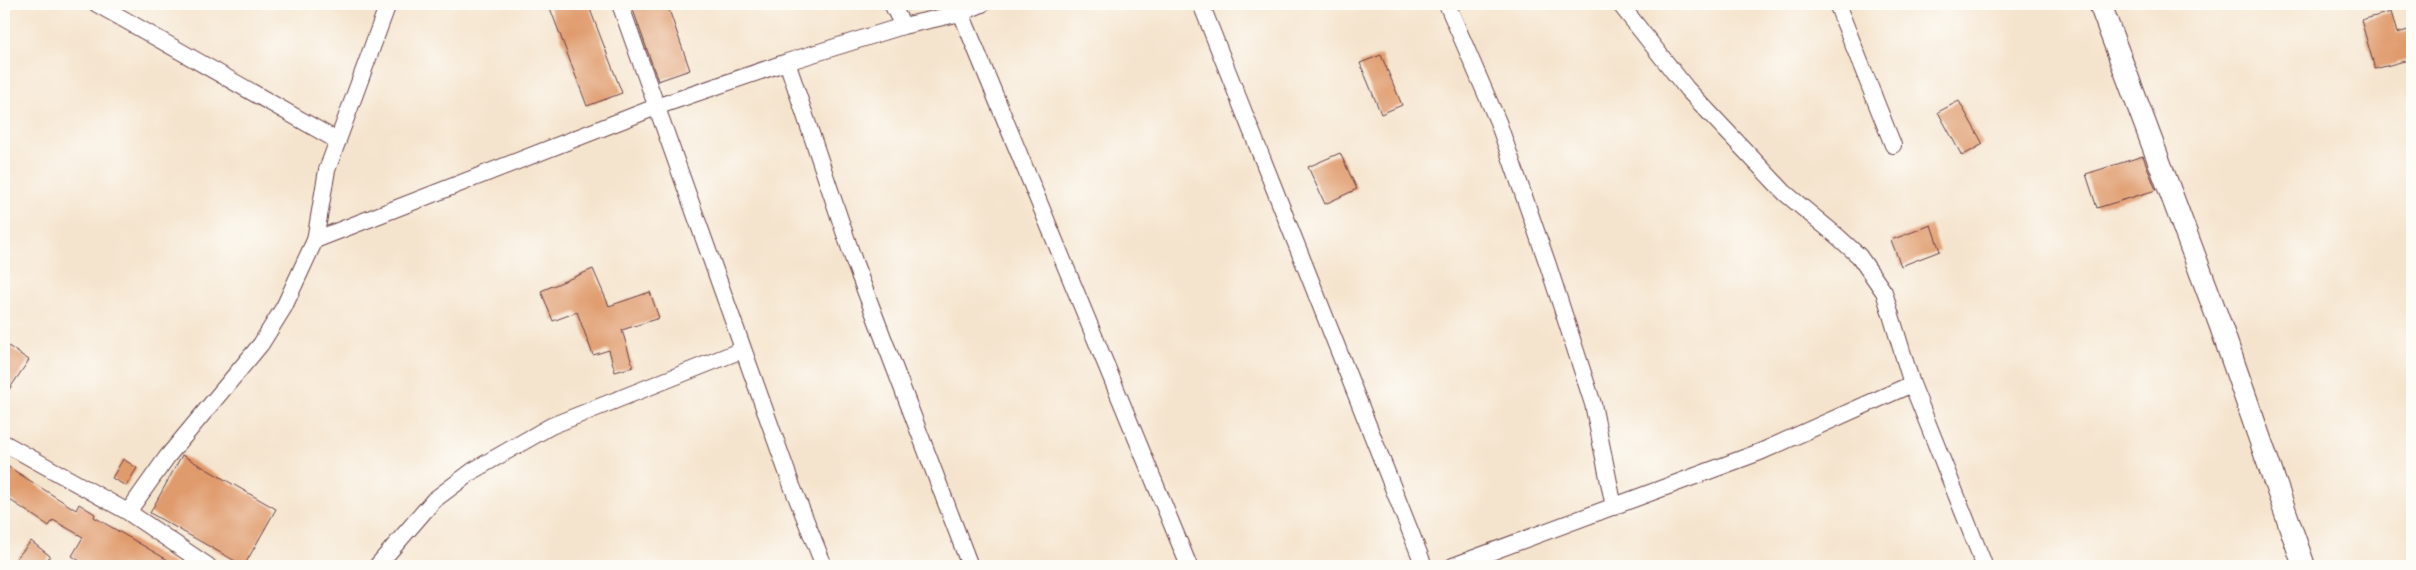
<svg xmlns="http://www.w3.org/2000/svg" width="2416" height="570" font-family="'Architects Daughter',sans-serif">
	<rect width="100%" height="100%" fill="#fdfcf7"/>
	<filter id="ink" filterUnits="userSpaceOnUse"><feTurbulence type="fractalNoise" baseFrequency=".02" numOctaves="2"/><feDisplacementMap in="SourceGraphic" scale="10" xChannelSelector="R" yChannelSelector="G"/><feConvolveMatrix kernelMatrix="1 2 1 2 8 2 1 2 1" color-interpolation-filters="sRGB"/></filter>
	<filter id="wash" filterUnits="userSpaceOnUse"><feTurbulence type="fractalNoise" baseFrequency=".0096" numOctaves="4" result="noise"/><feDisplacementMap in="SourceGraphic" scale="20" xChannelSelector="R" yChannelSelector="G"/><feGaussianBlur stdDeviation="1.12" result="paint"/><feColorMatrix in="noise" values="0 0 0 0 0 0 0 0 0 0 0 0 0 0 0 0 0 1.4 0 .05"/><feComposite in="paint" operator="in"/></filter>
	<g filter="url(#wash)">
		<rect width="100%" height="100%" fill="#f5e4cd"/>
		<g id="blocks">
			<path fill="#e09b6d" d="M560,4H588L622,93L587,106L550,8Z
				M631,4H667L690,70L658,81Z
				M2391,12L2397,33L2412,29V59L2375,69L2361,20Z
				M1381,55L1402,105L1381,114L1360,63Z
				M1959,101L1983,144L1962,156L1938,112Z
				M1340,153L1357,189L1325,204L1308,167Z
				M2143,156L2156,190L2097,208L2086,174Z
				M1931,225L1940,251L1901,266L1891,240Z
				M593,269L609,306L650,292L659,318L622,330L633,367L615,372L609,350L593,355L577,312L553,321L541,291Z
				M4,343L29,360L4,397Z
				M182,455L276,509L244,566L150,513Z
				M123,459L137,468L126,486L112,478Z
				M4,464L76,510L79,504L95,514L94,517L178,566H87L72,556L83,537L53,520L49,526L4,496Z
				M31,541L50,556L42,566H10Z"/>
		</g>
	</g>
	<g filter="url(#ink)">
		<use href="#blocks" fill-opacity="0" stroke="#643d43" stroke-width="1"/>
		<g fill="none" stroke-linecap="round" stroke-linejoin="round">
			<g stroke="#643d43" stroke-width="18">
				<path id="street" d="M97,4L338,141
					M620,4L792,486L824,566
					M892,4L903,26
					M1201,4L1424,566
					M1447,4L1498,122L1548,265L1593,404L1614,507
					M1620,4L1687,89L1785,193L1837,236L1859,256L1884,292L1912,384L1983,562L1982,566
					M1837,4L1893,145
					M961,13L1189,566
					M787,62L855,264L970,566
					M315,240L656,107L787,62L903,26L961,13L982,4
					M4,443L128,512L208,566
					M128,512L167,457L261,344L284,307L315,240L327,170L388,4
					M377,566L434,500L474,470L551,426L742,350
					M1453,566L1760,452L1912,384"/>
			</g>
			<g stroke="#643d43" stroke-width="24">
				<path id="secondary" d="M2100,4L2220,324L2304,566"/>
			</g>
			<use href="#street" stroke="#fff" stroke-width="16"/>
			<use href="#secondary" stroke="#fff" stroke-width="22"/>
		</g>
	</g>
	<rect width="2416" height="570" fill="none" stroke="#fdfcf7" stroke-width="20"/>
</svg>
